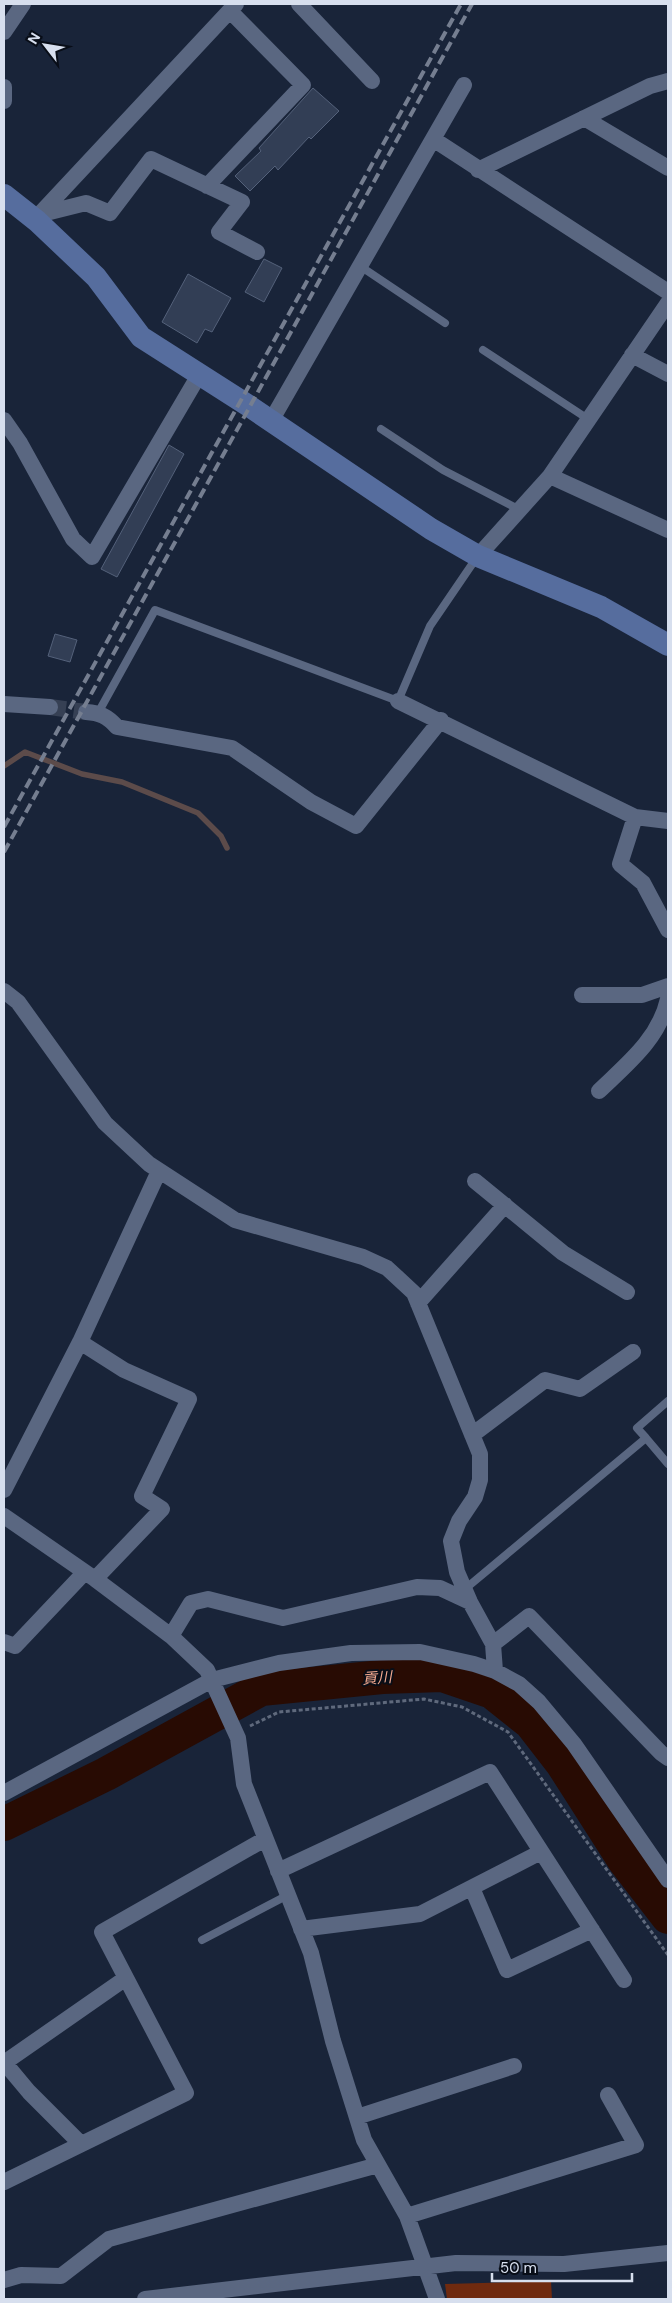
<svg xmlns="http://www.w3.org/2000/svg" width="672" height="2303" font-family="'DM Sans','Noto Sans JP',sans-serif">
	<rect width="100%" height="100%" fill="#192439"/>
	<path fill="#6f2a0f" d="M551,2281L552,2299H447L445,2284Z"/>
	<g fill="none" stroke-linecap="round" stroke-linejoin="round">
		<path stroke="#5c4b4a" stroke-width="5.5" d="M4,766L25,752L82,774L122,782L198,813L221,836L227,848"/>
		<path stroke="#280b03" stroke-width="34" d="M4,1824L106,1774L261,1689L382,1677L442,1675L492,1692L531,1723L562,1763L624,1860L668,1917"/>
	</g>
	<path fill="#323e55" stroke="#54617a" d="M313,88L339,111L311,139L309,137L278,170L275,166L250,191L235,176L261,151L259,148Z
		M264,259L282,268L264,302L245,292Z
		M188,274L231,298L212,332L205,329L197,343L162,322Z
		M169,445L184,454L117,577L101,569Z
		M55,634L77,640L70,662L48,656Z"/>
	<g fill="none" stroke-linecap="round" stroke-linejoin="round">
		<path stroke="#364054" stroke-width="16" stroke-dasharray="16 8" stroke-linecap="butt" d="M50,707L86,712"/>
		<path stroke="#5f697c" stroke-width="3" stroke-dasharray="4 2.5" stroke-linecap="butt" d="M250,1726L279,1712L424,1699L462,1707L508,1732L668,1955"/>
		<path stroke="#5a6781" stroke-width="8" d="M360,266L445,323
			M483,350L588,419
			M381,429L443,470L520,510
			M98,713L155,610L398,701L430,626L477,557
			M646,1438L668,1464
			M465,1589L646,1438L637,1428L668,1401
			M202,1940L288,1895"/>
		<path stroke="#5a6781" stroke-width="16" d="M299,4L372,81
			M4,32L23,4
			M4,87V101
			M584,118L668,168
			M433,139L668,292
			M478,170L650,86L668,81
			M207,186L303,85L230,11
			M38,215L86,203L110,213L151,159L242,202L219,232L257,252
			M38,216L236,4
			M632,355L668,374
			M4,420L20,443L73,539L92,557L199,375
			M271,421L464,85
			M550,476L668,530
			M478,556L550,476L668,303
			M398,701L635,817L668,821
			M4,704L50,707
			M86,712C100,713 107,716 117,727L232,748L311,802L356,826L441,720
			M635,817L620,864L643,883L668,930
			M4,991L18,1002L105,1123L149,1164L235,1220L363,1257L387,1268L414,1293L480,1454V1480L475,1497L459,1521L451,1541L457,1572L470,1602L493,1644L495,1671
			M582,995H642L668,986
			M599,1091C627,1064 659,1039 668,999
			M475,1181L563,1253L627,1292
			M418,1303L505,1205
			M80,1342L124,1370L189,1399L142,1496L162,1509L95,1579
			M472,1435L545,1380L580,1389L633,1352
			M4,1490L80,1342L159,1171
			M4,1516L95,1579L171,1636L207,1670L238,1738L244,1784L311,1953L333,2041L364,2140L407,2216L437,2299
			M171,1636L191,1603L208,1599L283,1618L417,1587L440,1588L470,1602
			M4,1642L15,1646L85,1572
			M493,1644L529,1616L661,1753L668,1758
			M4,1793L212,1680L279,1663L351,1653L420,1652L474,1664L495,1671L519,1684L539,1702L574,1744L668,1880
			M278,1871L490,1772L624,1980
			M472,1888L507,1970L592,1930
			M301,1929L420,1914L541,1852
			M4,2062L29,2092L81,2144
			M4,2063L126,1978
			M357,2117L514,2066
			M4,2182L186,2093L102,1932L265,1839
			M407,2216L636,2145L608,2095
			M4,2280L21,2275L61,2276L109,2239L378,2165
			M145,2299L456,2263L564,2264L668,2253"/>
		<path stroke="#566d9e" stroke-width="22" d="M4,195L37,221L96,277L141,337L249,406L431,529L478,556L601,607L668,645"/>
		<path stroke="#757e90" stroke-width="4" stroke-dasharray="10 5" stroke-linecap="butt" d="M4,827L461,4
			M4,852L472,4"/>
	</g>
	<g text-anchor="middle" stroke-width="4" stroke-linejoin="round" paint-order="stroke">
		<g font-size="15" font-style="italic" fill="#f5aa90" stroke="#080d17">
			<text transform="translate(377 1678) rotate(-4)" y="5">貢川</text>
		</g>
	</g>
	<rect width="672" height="2303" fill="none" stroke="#d7dfee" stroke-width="10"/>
	<g transform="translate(45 45) rotate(301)" stroke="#080d17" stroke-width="4" paint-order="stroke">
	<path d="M0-4L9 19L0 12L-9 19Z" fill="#d7dfee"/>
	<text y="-8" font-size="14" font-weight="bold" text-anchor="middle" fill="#d7dfee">N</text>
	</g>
	<path d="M492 2273v8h140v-8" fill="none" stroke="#d7dfee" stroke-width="2.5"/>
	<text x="500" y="2273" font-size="15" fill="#d7dfee" stroke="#080d17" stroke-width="4" paint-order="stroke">50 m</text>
</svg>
